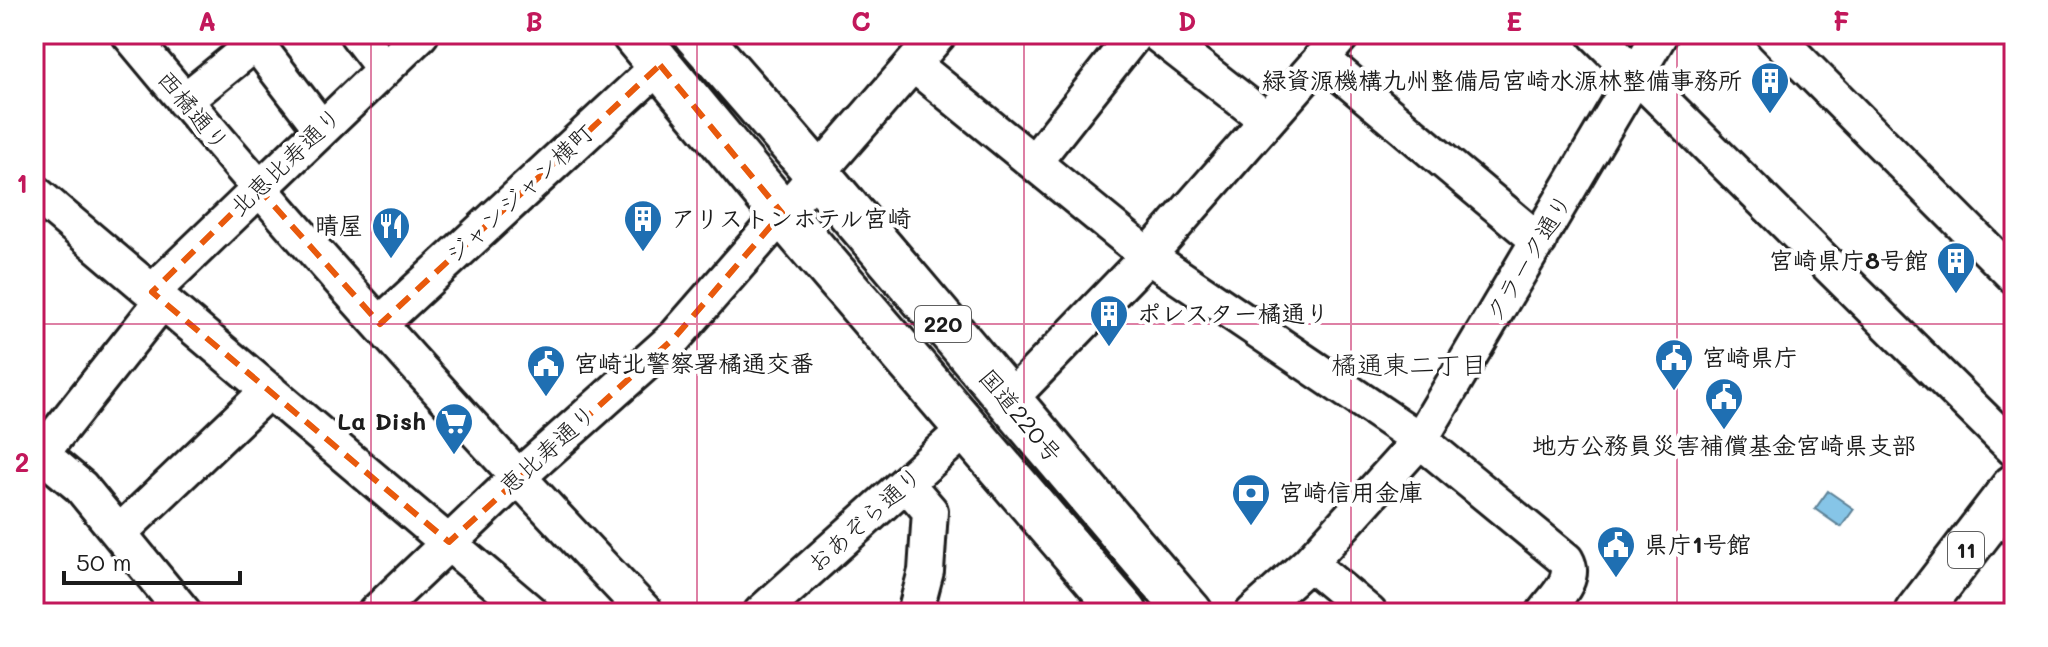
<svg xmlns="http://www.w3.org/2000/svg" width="2048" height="647" font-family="Mali,'Klee One',sans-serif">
	<rect width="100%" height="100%" fill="#fff"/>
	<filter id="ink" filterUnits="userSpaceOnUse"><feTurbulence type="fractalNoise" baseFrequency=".0125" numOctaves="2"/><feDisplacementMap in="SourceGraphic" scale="16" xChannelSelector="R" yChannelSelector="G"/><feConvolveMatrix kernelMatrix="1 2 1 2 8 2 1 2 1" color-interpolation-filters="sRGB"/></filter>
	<g filter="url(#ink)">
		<path fill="#86c5e7" stroke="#5c8196" stroke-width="2" d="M1828,491L1854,509L1841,527L1815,509Z"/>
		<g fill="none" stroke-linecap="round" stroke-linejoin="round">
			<g stroke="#1c1c1c" stroke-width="40">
				<path id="minor" d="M129,34C294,233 468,426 646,613
					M249,34L321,128
					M357,34L384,69
					M1157,34L1267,120
					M1595,34L2014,449
					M1773,34L2014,276
					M1321,58L1539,241
					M913,64L1148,256L1420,440L1566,560C1577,579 1555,598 1544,613
					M184,101L267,34
					M1034,162L1135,34
					M34,192L531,613
					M152,292L421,34
					M380,324L660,65
					M1007,402L1148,256L1343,34
					M34,448L81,487L184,613
					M34,463L163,300
					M906,483L930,511L926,571L915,613
					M119,533L269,390
					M1309,563L1369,613
					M375,613L517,478L675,337L939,34
					M761,613L968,427
					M1253,613L1309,563L1420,440L1660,34"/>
			</g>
			<g stroke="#1c1c1c" stroke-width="50">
				<path id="major" d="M1917,613L2014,487"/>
			</g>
			<g stroke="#1c1c1c" stroke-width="50">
				<path id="highway" d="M634,34L782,213L1125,613
					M696,34C864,224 1024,421 1190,613"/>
			</g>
			<use href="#minor" stroke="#fff" stroke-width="34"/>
			<use href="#major" stroke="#fff" stroke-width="44"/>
			<use href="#highway" stroke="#fff" stroke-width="44"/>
		</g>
	</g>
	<path fill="none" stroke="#e8590c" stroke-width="6" stroke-dasharray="16 10" stroke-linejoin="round" d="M660,65L782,213L675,337L449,542L152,292L258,188L380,324Z"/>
	<path fill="none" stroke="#c2185b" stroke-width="2" stroke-opacity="0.55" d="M371,34V613M697,34V613M1024,34V613M1351,34V613M1677,34V613M34,324H2014"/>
	<defs>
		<g id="building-pin" transform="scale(2)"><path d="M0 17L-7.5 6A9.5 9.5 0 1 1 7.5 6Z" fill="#1f6fb2" stroke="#fff"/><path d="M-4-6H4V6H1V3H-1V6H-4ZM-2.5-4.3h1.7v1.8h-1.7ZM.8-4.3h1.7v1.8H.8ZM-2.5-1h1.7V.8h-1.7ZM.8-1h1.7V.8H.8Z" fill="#fff"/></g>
		<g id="restaurant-pin" transform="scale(2)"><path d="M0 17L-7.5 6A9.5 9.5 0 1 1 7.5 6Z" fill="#1f6fb2" stroke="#fff"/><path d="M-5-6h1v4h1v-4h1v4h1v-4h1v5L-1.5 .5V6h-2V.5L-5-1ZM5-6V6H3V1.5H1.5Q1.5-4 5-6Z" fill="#fff"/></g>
		<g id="civic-pin" transform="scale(2)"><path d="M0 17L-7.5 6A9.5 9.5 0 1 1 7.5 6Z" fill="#1f6fb2" stroke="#fff"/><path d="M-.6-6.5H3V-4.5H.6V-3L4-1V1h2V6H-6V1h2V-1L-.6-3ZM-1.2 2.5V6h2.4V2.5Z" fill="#fff"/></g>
		<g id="supermarket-pin" transform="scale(2)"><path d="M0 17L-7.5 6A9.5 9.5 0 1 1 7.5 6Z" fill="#1f6fb2" stroke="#fff"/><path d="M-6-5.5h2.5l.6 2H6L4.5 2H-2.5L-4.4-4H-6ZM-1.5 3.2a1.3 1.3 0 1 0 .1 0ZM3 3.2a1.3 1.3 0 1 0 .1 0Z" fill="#fff"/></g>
		<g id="bank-pin" transform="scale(2)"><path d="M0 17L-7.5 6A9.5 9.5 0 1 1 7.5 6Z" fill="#1f6fb2" stroke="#fff"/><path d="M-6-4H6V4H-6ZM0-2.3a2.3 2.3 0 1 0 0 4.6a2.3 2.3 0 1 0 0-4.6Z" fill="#fff"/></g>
	</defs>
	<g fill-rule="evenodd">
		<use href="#building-pin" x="1770" y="81"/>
		<use href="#building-pin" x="643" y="219"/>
		<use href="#restaurant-pin" x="391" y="226"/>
		<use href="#building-pin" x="1956" y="261"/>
		<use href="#building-pin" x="1109" y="314"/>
		<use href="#civic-pin" x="1674" y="358"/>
		<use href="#civic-pin" x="546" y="364"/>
		<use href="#civic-pin" x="1724" y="397"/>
		<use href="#supermarket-pin" x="454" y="422"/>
		<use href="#bank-pin" x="1251" y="493"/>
		<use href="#civic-pin" x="1616" y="545"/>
	</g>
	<g text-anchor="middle" stroke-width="8" stroke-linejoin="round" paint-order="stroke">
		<g fill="#fff" stroke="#606060" stroke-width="2">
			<rect x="915" y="306" width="56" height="36" rx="6"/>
			<rect x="1948" y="532" width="36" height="36" rx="6"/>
		</g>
		<g font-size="22" font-weight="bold" fill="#1c1c1c">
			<text x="943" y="332">220</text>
			<text x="1966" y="558">11</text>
		</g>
		<g font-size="24" font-weight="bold" fill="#1c1c1c" stroke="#fff" text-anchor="start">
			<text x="1742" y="89" text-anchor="end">緑資源機構九州整備局宮崎水源林整備事務所</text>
			<text x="671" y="227">アリストンホテル宮崎</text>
			<text x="363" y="234" text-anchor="end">晴屋</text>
			<text x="1928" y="269" text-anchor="end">宮崎県庁8号館</text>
			<text x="1137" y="322">ポレスター橘通り</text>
			<text x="1702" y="366">宮崎県庁</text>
			<text x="574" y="372">宮崎北警察署橘通交番</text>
			<text x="426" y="430" text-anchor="end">La Dish</text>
			<text x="1724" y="454" text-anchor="middle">地方公務員災害補償基金宮崎県支部</text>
			<text x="1279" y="501">宮崎信用金庫</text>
			<text x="1644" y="553">県庁1号館</text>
		</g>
		<g font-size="24" fill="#1c1c1c" stroke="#fff">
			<text transform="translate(193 111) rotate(50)" y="8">西橘通り</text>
			<text transform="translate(286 162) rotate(-44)" y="8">北恵比寿通り</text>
			<text transform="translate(520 194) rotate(-43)" y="8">ジャンジャン横町</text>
			<text transform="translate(1529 258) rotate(-59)" y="8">クラーク通り</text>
			<text transform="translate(1020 416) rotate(50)" y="8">国道220号</text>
			<text transform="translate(548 450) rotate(-42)" y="8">恵比寿通り</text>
			<text transform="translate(865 520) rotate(-42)" y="8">おあぞら通り</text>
		</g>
		<g font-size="26" fill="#1c1c1c" stroke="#fff">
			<text x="1409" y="374">橘通東二丁目</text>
		</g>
	</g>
	<rect width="2048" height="647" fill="none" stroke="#fff" stroke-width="88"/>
	<path d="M64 571v12h176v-12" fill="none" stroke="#1c1c1c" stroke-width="4"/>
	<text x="76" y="571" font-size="24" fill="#1c1c1c" stroke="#ffffff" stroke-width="6" paint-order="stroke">50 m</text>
	<rect x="44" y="44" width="1960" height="559" fill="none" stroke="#c2185b" stroke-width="3"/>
	<g font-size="26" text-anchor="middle" font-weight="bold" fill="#c2185b">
		<text x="207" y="31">A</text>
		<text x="534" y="31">B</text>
		<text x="861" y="31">C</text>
		<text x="1187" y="31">D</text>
		<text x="1514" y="31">E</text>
		<text x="1841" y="31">F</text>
		<text x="22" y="193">1</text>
		<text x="22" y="472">2</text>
	</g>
</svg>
